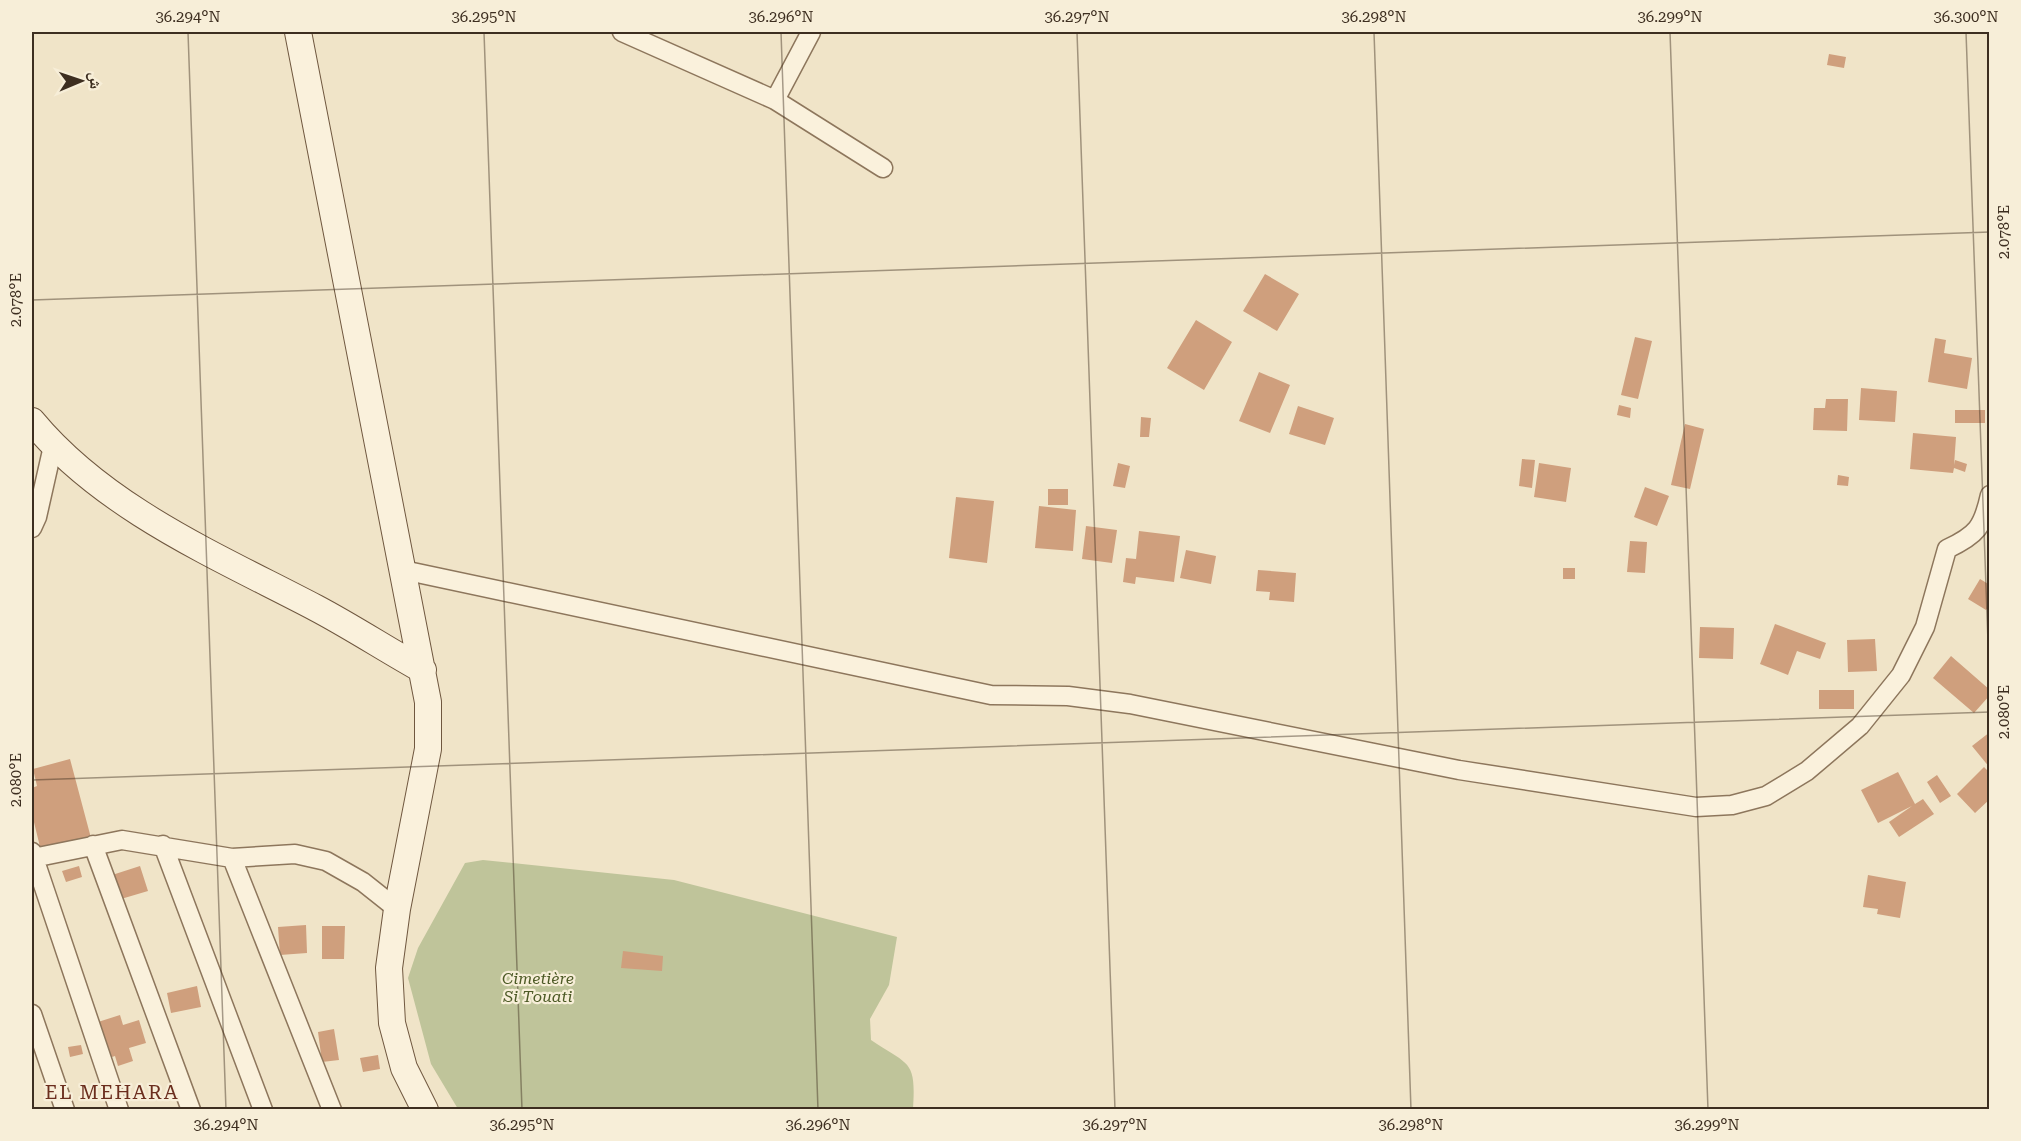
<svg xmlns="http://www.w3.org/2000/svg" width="2021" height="1141" font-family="'Roboto Serif','Noto Naskh Arabic',serif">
	<rect width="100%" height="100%" fill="#f0e4c8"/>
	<path fill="#bfc49a" d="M483,860L674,880L897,937L889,985L870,1019L871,1040C910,1066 916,1060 913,1109H458L431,1064L408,978L418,948L465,863Z"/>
	<path fill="#cf9f7d" d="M1829,54L1846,57L1844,68L1827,65Z
		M1265,274L1299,294L1277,331L1243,311Z
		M1196,320L1232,342L1204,390L1167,368Z
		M1635,337L1652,341L1638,399L1621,395Z
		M1935,338L1946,340L1944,353L1972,358L1967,389L1928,382Z
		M1259,372L1290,385L1270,433L1239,421Z
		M1861,388L1897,391L1895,422L1859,420Z
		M1826,399H1848L1847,431L1813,430L1814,408H1825Z
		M1619,405L1631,408L1630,418L1617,415Z
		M1298,406L1334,418L1325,445L1289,434Z
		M1955,410H1985V423H1955Z
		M1141,417L1151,418L1149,437H1140Z
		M1685,424L1704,429L1690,489L1671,485Z
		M1913,433L1956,437L1954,465L1955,460L1967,464L1965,472L1954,468L1953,473L1910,469Z
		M1522,459L1535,460L1532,488L1519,486Z
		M1118,463L1130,466L1125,488L1113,486Z
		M1539,463L1571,468L1566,502L1534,497Z
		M1838,475L1849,477L1848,486L1837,485Z
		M1645,487L1669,496L1657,526L1634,517Z
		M1048,489H1068V505H1048Z
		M956,497L994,501L987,563L949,558Z
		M1039,506L1076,510L1073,551L1035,548Z
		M1086,526L1117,530L1112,563L1082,559Z
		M1139,531L1180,536L1174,582L1136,577L1135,584L1123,582L1126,558L1136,559Z
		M1630,541L1647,542L1645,573L1627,572Z
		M1186,550L1216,556L1211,584L1180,578Z
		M1563,568H1575V579H1563Z
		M1258,570L1296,573L1294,602L1269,600L1270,592L1256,591Z
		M1980,579L1990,585V605L1986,610L1968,599Z
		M1775,624L1826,643L1820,659L1797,651L1788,675L1760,664Z
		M1700,627L1734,628L1733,659L1699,658Z
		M1875,639L1877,671L1848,672L1847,640Z
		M1951,656L1990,690V695L1974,713L1933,678Z
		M1819,690H1854V709H1819Z
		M1990,732V768L1972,746Z
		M70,759L91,838L41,851L32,814V788L37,786L33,769Z
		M1984,767L1990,773V799L1975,813L1957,794Z
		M1898,772L1915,804L1923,799L1934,814L1899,837L1889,822L1912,806L1878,823L1861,790Z
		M1937,775L1951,796L1940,803L1927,782Z
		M79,866L82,877L66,882L62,871Z
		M140,866L148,891L121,899L109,876Z
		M1868,875L1906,882L1900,918L1877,914L1878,909L1863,907Z
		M306,925L307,953L280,955L278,927Z
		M322,926H345L344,959H322Z
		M623,951L663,956L662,971L621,968Z
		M197,986L201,1007L171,1013L167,993Z
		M120,1015L123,1025L139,1020L146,1043L129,1048L133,1061L118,1066L115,1056L109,1058L98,1022Z
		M334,1029L339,1060L322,1062L318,1032Z
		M81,1045L83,1054L70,1057L68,1047Z
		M378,1055L380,1069L363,1072L360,1058Z"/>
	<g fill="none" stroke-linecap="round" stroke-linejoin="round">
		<g stroke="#8d765c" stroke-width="21">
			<path id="street" d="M622,32L775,100L883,168
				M775,100L811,32
				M32,528L37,517L53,446
				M403,570L991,695L1068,696L1130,704L1459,770L1696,807L1732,805L1766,796L1807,771L1860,726L1901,675L1925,627L1947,549C1977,535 1983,527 1990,495
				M93,845L191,1110
				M163,845L263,1110
				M32,852L119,1110
				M33,858L122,840L232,858L295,854L326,861L363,882L397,909
				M232,858L332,1110
				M32,1014L65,1110"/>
		</g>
		<g stroke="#6f573f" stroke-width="28">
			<path id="secondary" d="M298,32L428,702V749L397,909L389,968L392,1023L404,1068L425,1110
				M32,421C105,509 217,556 316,608C352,627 387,650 423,670"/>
		</g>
		<use href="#street" stroke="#faf1dc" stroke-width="18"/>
		<use href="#secondary" stroke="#faf1dc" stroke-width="26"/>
	</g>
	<path fill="none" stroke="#3d2e20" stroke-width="1.5" stroke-opacity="0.45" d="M188,32L226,1110M484,32L522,1110M781,32L818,1110M1077,32L1115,1110M1374,32L1411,1110M1670,32L1708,1110M1966,32L1990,697M32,300L1990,232M32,780L1990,712"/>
	<g text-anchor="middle" stroke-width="4.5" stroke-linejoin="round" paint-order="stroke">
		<g font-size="16" font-style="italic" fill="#4d5a26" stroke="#f7eed8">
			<text x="538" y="984">Cimetière<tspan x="538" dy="18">Si Touati</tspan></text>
		</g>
		<g font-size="20" letter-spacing="1.5" fill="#6b2e1e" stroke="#f7eed8">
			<text x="112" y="1099">EL MEHARA</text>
		</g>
	</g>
	<rect width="2021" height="1141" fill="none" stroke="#f7eed8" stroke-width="66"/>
	<g transform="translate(81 81) rotate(88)" stroke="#f7eed8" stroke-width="4.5" paint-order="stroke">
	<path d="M0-4.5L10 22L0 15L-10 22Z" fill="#3d2e20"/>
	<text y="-9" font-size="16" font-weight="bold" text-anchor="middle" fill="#3d2e20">ش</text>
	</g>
	<rect x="33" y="33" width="1955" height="1075" fill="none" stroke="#3d2e20" stroke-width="2"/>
	<g font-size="15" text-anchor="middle" fill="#3d2e20">
		<text x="188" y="22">36.294°N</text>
		<text x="484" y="22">36.295°N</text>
		<text x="781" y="22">36.296°N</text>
		<text x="1077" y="22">36.297°N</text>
		<text x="1374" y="22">36.298°N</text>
		<text x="1670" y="22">36.299°N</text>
		<text x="1966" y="22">36.300°N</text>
		<text transform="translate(2004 232) rotate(-90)" y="5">2.078°E</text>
		<text transform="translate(16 300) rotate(-90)" y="5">2.078°E</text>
		<text transform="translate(2004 712) rotate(-90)" y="5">2.080°E</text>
		<text transform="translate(16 780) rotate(-90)" y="5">2.080°E</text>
		<text x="226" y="1130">36.294°N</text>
		<text x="522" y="1130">36.295°N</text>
		<text x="818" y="1130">36.296°N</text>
		<text x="1115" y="1130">36.297°N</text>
		<text x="1411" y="1130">36.298°N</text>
		<text x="1707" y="1130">36.299°N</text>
	</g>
</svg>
